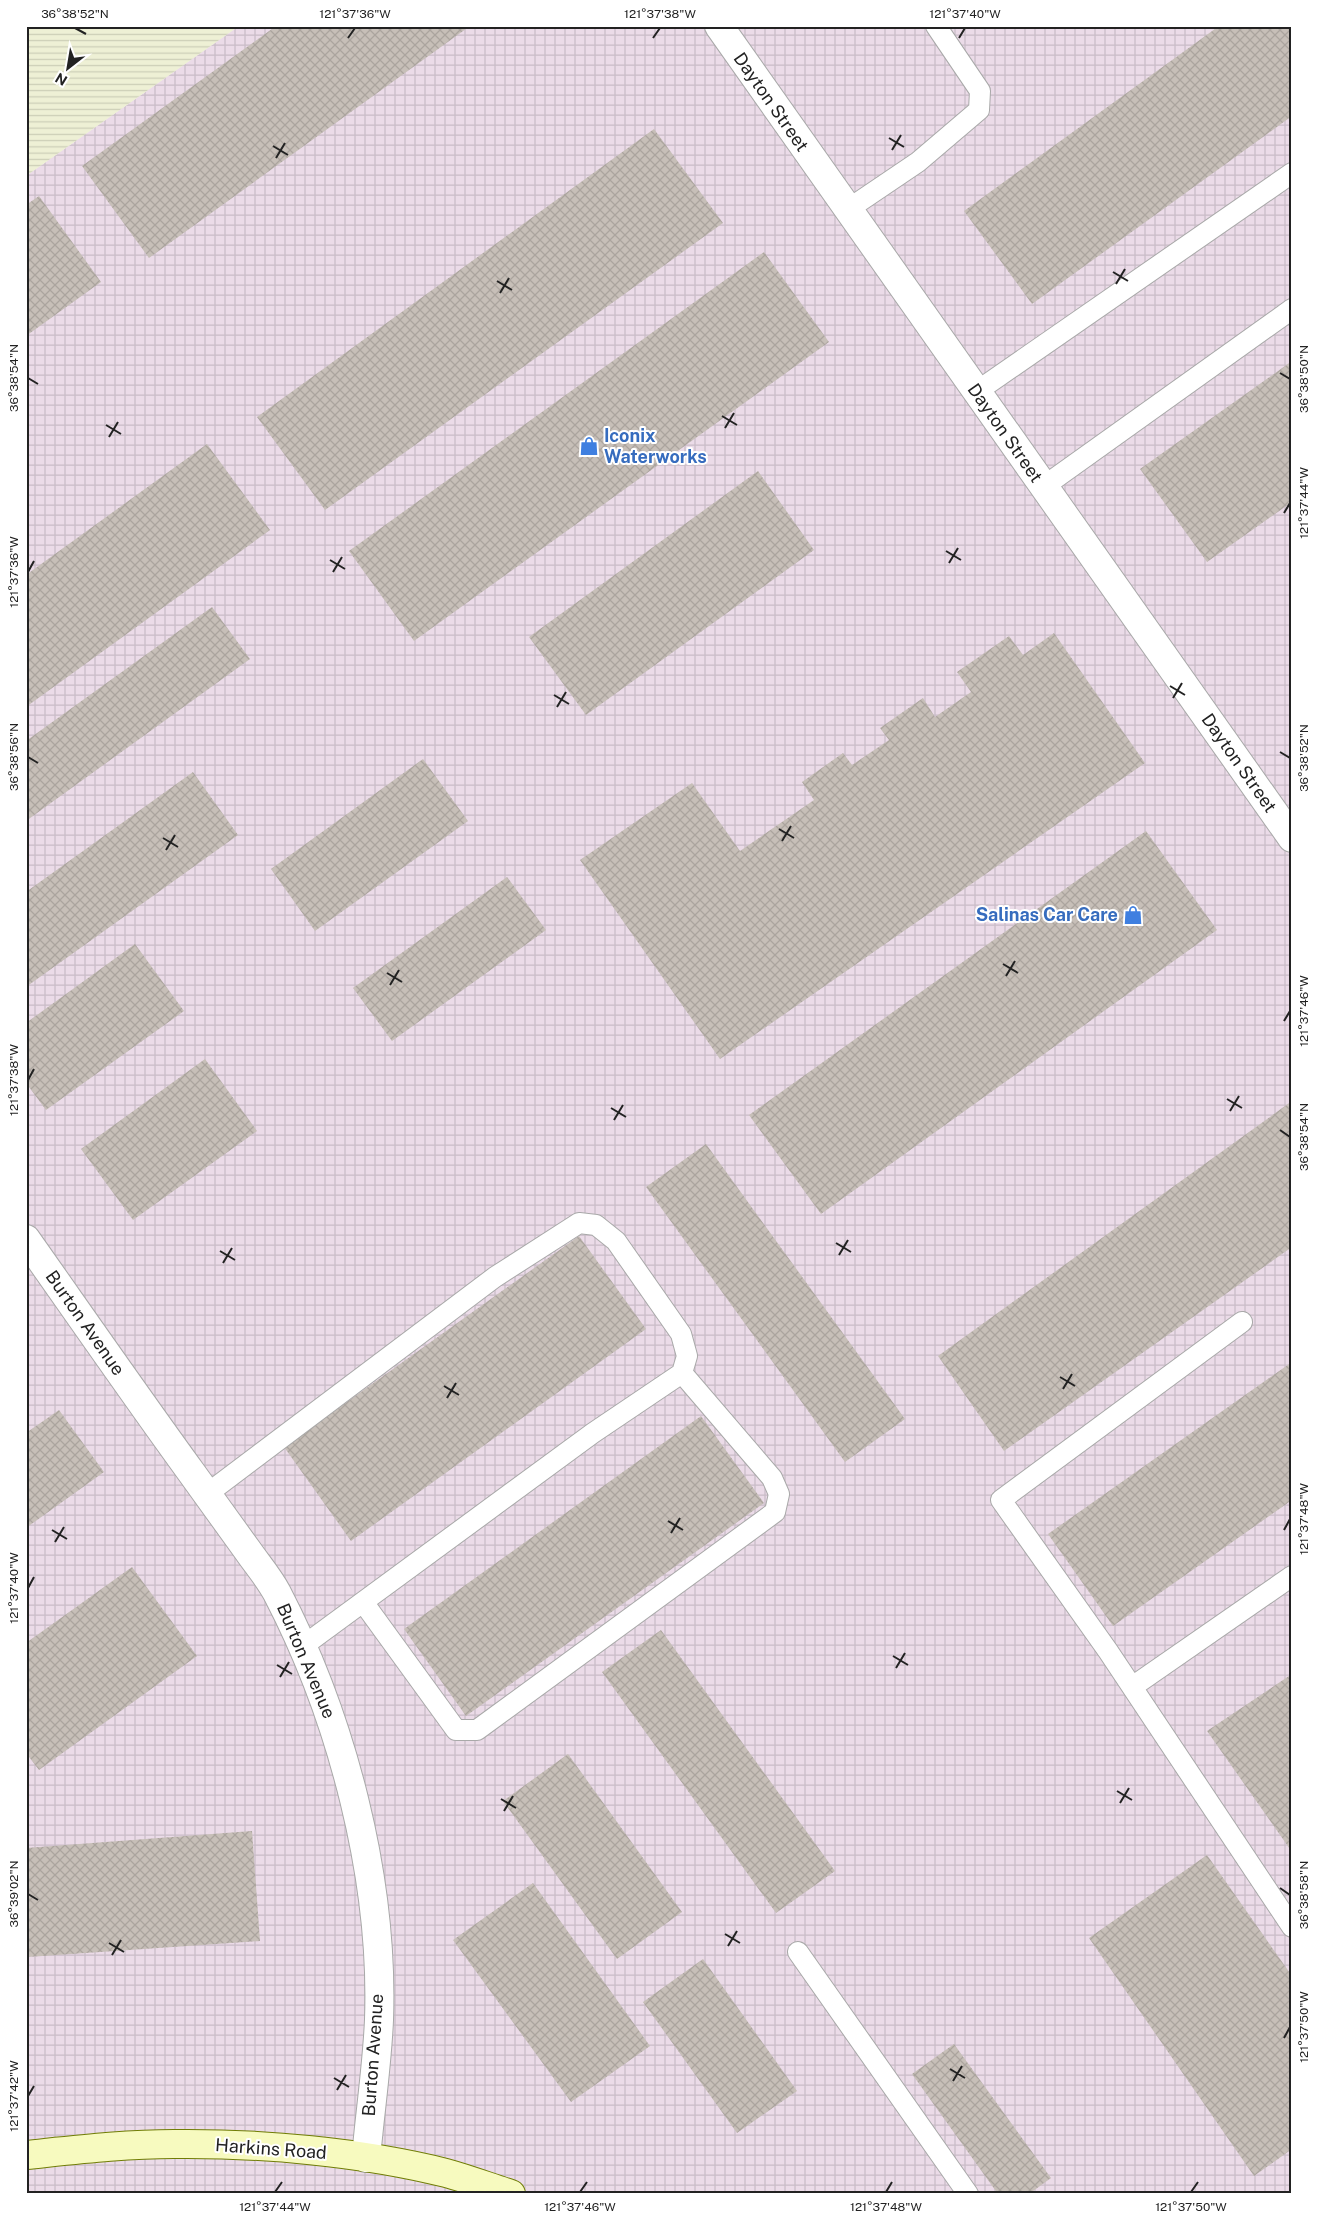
<svg xmlns="http://www.w3.org/2000/svg" width="1318" height="2220" font-family="'Public Sans',sans-serif">
	<defs>
		<pattern id="industrial-grid" width="8" height="8" patternUnits="userSpaceOnUse" patternTransform="scale(1.25)"><rect width="8" height="8" fill="#ebdbe8"/><path d="M0 4h8M4 0v8" fill="none" stroke="#c9bcc7"/></pattern>
		<pattern id="farmland-rules" width="6" height="5" patternUnits="userSpaceOnUse" patternTransform="scale(1.25)"><rect width="6" height="5" fill="#eef0d5"/><path d="M0 2.5h6" fill="none" stroke="#ccceb7"/></pattern>
		<pattern id="building-cross-hatch" width="8" height="8" patternUnits="userSpaceOnUse" patternTransform="scale(1.25)"><rect width="8" height="8" fill="#c7bfb8"/><path d="M0 0l8 8M0 8l8-8" fill="none" stroke="#aba49e"/></pattern>
	</defs>
	<rect width="100%" height="100%" fill="#f2efe9"/>
	<path fill="url(#industrial-grid)" d="M239,26H1292V2194H26V176Z"/>
	<path fill="url(#farmland-rules)" d="M26,26H239L26,176Z"/>
	<path fill="url(#building-cross-hatch)" d="M276,26H470L149,258L82,166Z
		M1219,26H1292V116L1032,304L964,211Z
		M654,129L723,223L325,510L257,417Z
		M39,196L101,282L26,336V205Z
		M764,252L829,342L414,641L349,551Z
		M1292,361V502L1207,562L1140,469Z
		M207,444L270,530L26,707V575Z
		M758,471L814,550L586,715L529,637Z
		M212,607L250,659L26,821V741Z
		M1054,633L1145,763L720,1059L580,860L692,783L740,851L814,800L802,782L843,753L852,765L889,740L880,728L923,698L935,717L971,692L957,672L1009,636L1023,655Z
		M423,759L468,821L315,931L271,869Z
		M193,772L238,835L26,987V892Z
		M1146,831L1217,930L821,1214L749,1115Z
		M507,877L546,930L392,1041L353,988Z
		M135,944L184,1011L46,1110L26,1083V1023Z
		M205,1059L257,1131L133,1220L81,1149Z
		M1292,1101V1247L1004,1451L938,1356Z
		M706,1144L905,1419L845,1462L646,1187Z
		M579,1236L646,1329L351,1541L284,1447Z
		M1292,1362V1500L1113,1626L1048,1534Z
		M59,1410L104,1472L26,1528V1433Z
		M701,1416L764,1503L466,1716L404,1629Z
		M132,1567L197,1656L39,1770L26,1753V1643Z
		M661,1630L835,1871L776,1913L602,1672Z
		M1289,1676L1292,1680V1852L1207,1731Z
		M568,1754L682,1912L617,1959L503,1801Z
		M252,1831L260,1941L28,1957L26,1848Z
		M1207,1855L1292,1976V2149L1254,2176L1089,1938Z
		M533,1883L650,2046L571,2102L453,1940Z
		M703,1959L797,2091L737,2133L643,2002Z
		M954,2044L1051,2178L1029,2194H998L912,2074Z"/>
	<g fill="none" stroke-linecap="round" stroke-linejoin="round">
		<g stroke="#a9a9a9" stroke-width="22">
			<path id="lane" d="M847,210L918,162L979,110L980,91L936,26
				M976,392L1292,173
				M1043,487L1292,309
				M1242,1322L1001,1500L1108,1651L1292,1927
				M207,1494L495,1277L579,1223L596,1225L616,1241L681,1334L687,1356L682,1373L593,1433L303,1646
				M363,1602L456,1730H477L775,1512L779,1494L772,1478L682,1373
				M1132,1687L1292,1576
				M798,1952L968,2194"/>
		</g>
		<g stroke="#a9a9a9" stroke-width="30">
			<path id="street" d="M719,26L1292,838
				M26,1239C81,1317 135,1395 191,1472C210,1498 229,1525 248,1551C257,1564 269,1578 277,1593C342,1718 384,1878 379,2020C377,2066 370,2112 366,2158"/>
		</g>
		<g stroke="#707d05" stroke-width="30">
			<path id="secondary" d="M26,2155C75,2150 125,2144 174,2144C260,2143 362,2152 446,2173C468,2179 489,2187 511,2194"/>
		</g>
		<use href="#lane" stroke="#fff" stroke-width="20"/>
		<use href="#street" stroke="#fff" stroke-width="28"/>
		<use href="#secondary" stroke="#f7fabf" stroke-width="28"/>
	</g>
	<path fill="none" stroke="#222" stroke-width="2" d="M75,28L86,34M348,38L355,28M653,38L660,28M959,38L965,28M889,138L904,147M273,146L288,155M892,150L901,135M276,158L285,143M1113,272L1128,281M497,281L512,290M1116,284L1125,269M500,293L509,278M1280,373L1290,379M28,378L38,384M722,416L737,425M106,425L121,434M725,428L734,413M109,437L118,422M1284,513L1290,503M946,551L961,560M330,560L345,569M949,563L958,548M28,572L34,561M333,572L342,557M1170,686L1185,695M554,695L569,704M1173,698L1182,683M557,707L566,692M1280,752L1290,758M28,757L38,763M779,829L794,838M163,838L178,847M782,841L791,826M166,850L175,835M1003,964L1018,973M387,973L402,982M1006,976L1015,961M390,985L399,970M1284,1021L1290,1011M28,1080L34,1069M1227,1099L1242,1108M611,1108L626,1117M1230,1111L1239,1096M614,1120L623,1105M1280,1130L1290,1137M836,1243L851,1252M220,1251L235,1260M839,1255L848,1240M223,1263L232,1248M1060,1377L1075,1386M444,1386L459,1395M1063,1389L1072,1374M447,1398L456,1383M668,1521L683,1530M52,1530L67,1539M1284,1530L1290,1519M671,1533L680,1518M55,1542L64,1527M28,1588L34,1577M893,1656L908,1665M277,1665L292,1674M896,1668L905,1653M280,1677L289,1662M1117,1791L1132,1800M501,1799L516,1808M1120,1803L1129,1788M504,1811L513,1796M1280,1888L1290,1895M28,1894L38,1900M725,1934L740,1943M109,1943L124,1952M728,1946L737,1931M112,1955L121,1940M1284,2038L1290,2027M950,2069L965,2078M334,2078L349,2087M953,2081L962,2066M337,2090L346,2075M28,2096L34,2086M275,2192L282,2182M580,2192L587,2182M886,2192L892,2182M1191,2192L1198,2182"/>
	<defs>
		<g id="shop-bare" transform="scale(1.5)"><path d="M-5-2.5h2.3a2.7 3.5 0 0 1 5.4 0H5L5.5 6h-11ZM-1.5-2.5h3a1.5 2.3 0 0 0-3 0Z" fill="#3f7fe0" stroke="#fff" stroke-width="2.5" paint-order="stroke"/></g>
	</defs>
	<g fill-rule="evenodd">
		<use href="#shop-bare" x="589" y="446"/>
		<use href="#shop-bare" x="1133" y="915"/>
	</g>
	<g text-anchor="middle" stroke-width="4" stroke-linejoin="round" paint-order="stroke">
		<g font-size="18" fill="#222" stroke="#fff">
			<text transform="translate(771 102) rotate(55)" y="6">Dayton Street</text>
			<text transform="translate(1005 433) rotate(55)" y="6">Dayton Street</text>
			<text transform="translate(1239 763) rotate(55)" y="6">Dayton Street</text>
			<text transform="translate(85 1323) rotate(55)" y="6">Burton Avenue</text>
			<text transform="translate(306 1661) rotate(67)" y="6">Burton Avenue</text>
			<text transform="translate(373 2055) rotate(-86)" y="6">Burton Avenue</text>
			<text transform="translate(271 2149) rotate(4)" y="6">Harkins Road</text>
		</g>
		<g font-size="18" font-weight="bold" fill="#366cbe" stroke="#fff" text-anchor="start">
			<text x="604" y="442">Iconix<tspan x="604" dy="21">Waterworks</tspan></text>
			<text x="1118" y="921" text-anchor="end">Salinas Car Care</text>
		</g>
	</g>
	<rect width="1318" height="2220" fill="none" stroke="#ffffff" stroke-width="55"/>
	<g transform="translate(68 68) rotate(211)" stroke="#ffffff" stroke-width="4" paint-order="stroke">
	<path d="M0-4L9 19L0 12L-9 19Z" fill="#222222"/>
	<text y="-8" font-size="14" font-weight="bold" text-anchor="middle" fill="#222222">N</text>
	</g>
	<rect x="28" y="28" width="1262" height="2164" fill="none" stroke="#222" stroke-width="2"/>
	<g font-size="12" text-anchor="middle" fill="#222">
		<text x="75" y="18">36°38'52"N</text>
		<text x="355" y="18">121°37'36"W</text>
		<text x="660" y="18">121°37'38"W</text>
		<text x="965" y="18">121°37'40"W</text>
		<text transform="translate(14 378) rotate(-90)" y="4">36°38'54"N</text>
		<text transform="translate(1304 379) rotate(-90)" y="4">36°38'50"N</text>
		<text transform="translate(1304 503) rotate(-90)" y="4">121°37'44"W</text>
		<text transform="translate(14 572) rotate(-90)" y="4">121°37'36"W</text>
		<text transform="translate(14 757) rotate(-90)" y="4">36°38'56"N</text>
		<text transform="translate(1304 758) rotate(-90)" y="4">36°38'52"N</text>
		<text transform="translate(1304 1011) rotate(-90)" y="4">121°37'46"W</text>
		<text transform="translate(14 1080) rotate(-90)" y="4">121°37'38"W</text>
		<text transform="translate(1304 1137) rotate(-90)" y="4">36°38'54"N</text>
		<text transform="translate(1304 1519) rotate(-90)" y="4">121°37'48"W</text>
		<text transform="translate(14 1588) rotate(-90)" y="4">121°37'40"W</text>
		<text transform="translate(14 1894) rotate(-90)" y="4">36°39'02"N</text>
		<text transform="translate(1304 1895) rotate(-90)" y="4">36°38'58"N</text>
		<text transform="translate(1304 2027) rotate(-90)" y="4">121°37'50"W</text>
		<text transform="translate(14 2096) rotate(-90)" y="4">121°37'42"W</text>
		<text x="275" y="2211">121°37'44"W</text>
		<text x="580" y="2211">121°37'46"W</text>
		<text x="886" y="2211">121°37'48"W</text>
		<text x="1191" y="2211">121°37'50"W</text>
	</g>
</svg>
